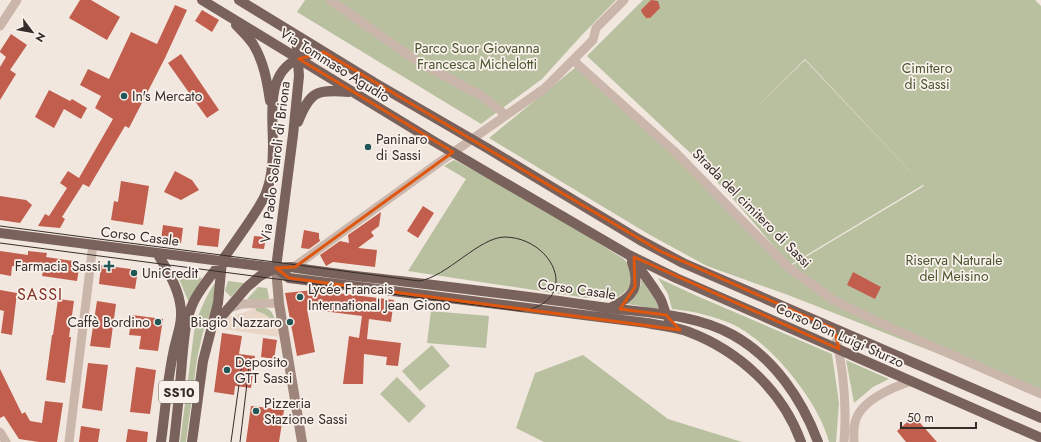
<svg xmlns="http://www.w3.org/2000/svg" width="1041" height="442" font-family="Jost,sans-serif">
	<rect width="100%" height="100%" fill="#f2e7de"/>
	<path fill="#b8c09f" d="M305,0H616L581,36L542,79L481,124L297,12Z
		M643,0H1035L1041,6V394L788,295L707,266L650,235L489,138L576,67L672,152L789,267L924,186L805,59L755,109L805,60L923,185L790,265L734,200L700,164L701,163L587,56Z
		M454,160L526,198L624,259L630,266L632,284L627,290L618,297L587,298L408,271L466,179L444,166Z
		M177,274L202,278L189,303Z
		M642,276L653,293L659,309L627,304C637,296 641,288 642,276Z
		M658,278L697,296L832,354L839,403L836,442H829C819,402 771,343 734,325C714,316 693,311 672,309L668,294Z
		M228,281L244,283L231,297L225,291Z
		M214,284H216L212,310L203,332L197,359L186,442H180L194,332C198,314 204,300 214,284Z
		M258,287L267,288L269,297L267,300H250L247,299Z
		M255,307C274,308 271,311 278,327H276L273,322L264,314L256,311Z
		M431,311L489,316L486,348L427,343Z
		M432,345L450,366L420,391L402,371Z
		M583,355L668,419L742,442H544L516,428L535,373Z
		M846,360L889,379L873,387L854,403Z
		M397,377L426,406L409,423L380,394Z"/>
	<path fill="#e9d6c6" d="M255,307L256,311L264,314L269,317L276,327H278L279,337L223,329L225,322L229,316L246,312Z"/>
	<path fill="#c15e4d" d="M80,0H91L120,17L107,40L69,18Z
		M651,0L658,1L660,8L650,18H646L642,13L641,10Z
		M175,5L187,10L165,58L129,128L125,126L89,187L83,184L62,217L65,219L60,228L38,226L45,214L49,216L67,188L60,183L68,171L79,178L113,119L95,108L101,96L80,85L88,69L109,79L131,32L157,44Z
		M202,10L219,20L212,32L195,21Z
		M11,34L27,45L10,70L16,74L0,100V67L6,57L0,52V51Z
		M181,54L219,110L207,118L168,63Z
		M49,90L70,101L72,99L87,108L81,119L64,109L54,128L35,117Z
		M175,171L192,180L199,190L181,200L164,192Z
		M121,181L149,186L143,225L111,220L114,201L118,202Z
		M0,196L26,200L32,205L20,223L0,220Z
		M423,206L434,213L418,238L407,231Z
		M381,212L379,226L371,232L374,236L358,248L377,250L375,267L333,262L326,266L320,255L340,241L349,243L348,235Z
		M163,225L183,228L181,243L161,240Z
		M199,226L220,229L218,247L197,245Z
		M304,230L319,233V238L320,241L309,249L301,248Z
		M254,236L266,237L264,249L252,248Z
		M0,251L28,255V251L47,253L46,257L80,262L77,281L42,276L43,270L12,266L11,276L0,274Z
		M101,265L138,270L135,289L99,284Z
		M853,272L881,287L875,299L847,285Z
		M0,290L17,293L12,335L1,333L4,311L0,310Z
		M314,290L394,300L391,322L369,319L367,339L401,343L398,366L386,365L387,357L364,354L363,384H343L349,336L359,338L362,316L307,309L315,352L297,356L285,293Z
		M58,299L74,301L69,337H71L65,383L46,380L52,335H53Z
		M97,301L116,304L110,348L90,346Z
		M132,315L163,319L158,351L139,349L141,336L129,335Z
		M222,333L242,336L239,354L255,356L251,388L235,386L234,395L214,392Z
		M263,338L277,340L274,359L261,357Z
		M88,363L108,365L102,411L82,408Z
		M136,367L156,370L150,414L130,412Z
		M0,369L22,414L25,412L30,421L42,423L45,401L63,403L57,442H39L19,439L4,416L0,418Z
		M251,406L284,410L279,442H246Z
		M914,416L937,442H906L897,431Z
		M81,426L100,429L98,442H79Z
		M128,429L148,432L147,442H126Z"/>
	<g fill="none" stroke-linecap="round" stroke-linejoin="round">
		<path stroke="#cab6ab" stroke-width="9" d="M330,0L417,61L480,95L506,115
			M0,26L17,0
			M573,60L674,151L788,267L833,300L893,329L1041,394
			M294,267L441,161L545,88L593,40L596,28L624,0
			M227,309L242,304L279,303
			M834,329C843,365 847,405 844,442
			M0,432L6,442
			M69,442L93,244
			M854,442C854,436 853,429 855,423C859,401 893,387 912,381"/>
		<path stroke="#9d857c" stroke-width="10" d="M276,268L279,303L302,442"/>
		<path stroke="#79625b" stroke-width="10" d="M202,0L435,142L629,255L676,278L1041,438
			M239,0L375,83L487,148L640,240L683,263L1041,418
			M236,25C242,31 248,37 253,44C264,62 267,81 270,101
			M298,122C310,91 317,89 349,92
			M0,233L276,268L291,267C327,273 364,277 400,281C467,289 534,297 601,307C645,313 693,313 733,335C774,358 802,399 818,442
			M157,253C166,268 177,285 180,303C184,322 176,336 173,354C167,383 165,413 161,442
			M630,256C641,270 651,283 660,298C664,305 664,313 669,319
			M276,268L289,278L647,323C661,326 676,327 689,332C739,351 783,391 801,442
			M276,268L293,135L299,76L296,35
			M610,308C633,297 641,288 632,262
			M215,324L247,287L260,276L276,268
			M174,442C177,415 180,388 182,361C184,341 185,319 194,301C201,287 212,275 221,262C231,248 241,234 251,219C256,211 262,203 266,193C272,178 273,162 273,146C273,117 265,73 298,59C308,55 312,52 324,52
			M192,442L203,361L218,303L222,261"/>
		<path stroke="#372d2a" stroke-width="1" d="M0,226L419,281C447,277 479,237 505,237C554,238 582,301 522,311L0,243
			M231,442L243,356
			M240,442L250,358"/>
	</g>
	<path fill="none" stroke="#df570e" stroke-width="3" stroke-linejoin="round" d="M324,52L660,251L834,329L839,349L634,257L635,287L620,309L666,315L680,330L289,278L276,268L295,267L453,152L299,59Z"/>
	<g fill="#215756" stroke="#f9f1eb" stroke-width="1.5">
		<circle cx="124" cy="96" r="4"/>
		<circle cx="368" cy="147" r="4"/>
		<path d="M107 260h4v4h4v4h-4v4h-4v-4h-4v-4h4z"/>
		<circle cx="134" cy="273" r="4"/>
		<circle cx="300" cy="297" r="4"/>
		<circle cx="158" cy="322" r="4"/>
		<circle cx="290" cy="322" r="4"/>
		<circle cx="227" cy="370" r="4"/>
		<circle cx="256" cy="411" r="4"/>
	</g>
	<g text-anchor="middle" stroke-width="3.5" stroke-linejoin="round" paint-order="stroke">
		<rect fill="#f9f1eb" stroke="#716864" stroke-width="1" x="159" y="381" width="40" height="22" rx="3"/>
		<g font-size="13" font-weight="bold" fill="#372d2a">
			<text x="179" y="397">SS10</text>
		</g>
		<g font-size="14" fill="#4a552e" stroke="#f9f1eb">
			<text x="477" y="53">Parco Suor Giovanna<tspan x="477" dy="16">Francesca Michelotti</tspan></text>
			<text x="927" y="73">Cimitero<tspan x="927" dy="16">di Sassi</tspan></text>
			<text x="954" y="265">Riserva Naturale<tspan x="954" dy="16">del Meisino</tspan></text>
		</g>
		<g font-size="14" fill="#372d2a" stroke="#f9f1eb">
			<text transform="translate(335 65) rotate(32)" y="5">Via Tommaso Agudio</text>
			<text transform="translate(275 162) rotate(-83)" y="5">Via Paolo Solaroli di Briona</text>
			<text transform="translate(752 208) rotate(45)" y="5">Strada del cimitero di Sassi</text>
			<text transform="translate(140 236) rotate(7)" y="5">Corso Casale</text>
			<text transform="translate(577 289) rotate(8)" y="5">Corso Casale</text>
			<text transform="translate(840 335) rotate(24)" y="5">Corso Don Luigi Sturzo</text>
		</g>
		<g font-size="14" fill="#372d2a" stroke="#f9f1eb" text-anchor="start">
			<text x="132" y="101">In's Mercato</text>
			<text x="376" y="144">Paninaro<tspan x="376" dy="16">di Sassi</tspan></text>
			<text x="101" y="271" text-anchor="end">Farmacia Sassi</text>
			<text x="142" y="278">UniCredit</text>
			<text x="308" y="294">Lycée Francais<tspan x="308" dy="16">International Jean Giono</tspan></text>
			<text x="150" y="327" text-anchor="end">Caffè Bordino</text>
			<text x="282" y="327" text-anchor="end">Biagio Nazzaro</text>
			<text x="235" y="367">Deposito<tspan x="235" dy="16">GTT Sassi</tspan></text>
			<text x="264" y="408">Pizzeria<tspan x="264" dy="16">Stazione Sassi</tspan></text>
		</g>
		<g font-size="16" letter-spacing="1" fill="#833326" stroke="#f9f1eb">
			<text x="40" y="300">SASSI</text>
		</g>
	</g>
	<g transform="translate(32 32) rotate(122)" stroke="#f9f1eb" stroke-width="3" paint-order="stroke">
	<path d="M0-3L7 15L0 10L-7 15Z" fill="#372d2a"/>
	<text y="-6" font-size="11" font-weight="bold" text-anchor="middle" fill="#372d2a">N</text>
	</g>
	<path d="M901 422v6h75v-6" fill="none" stroke="#372d2a" stroke-width="2"/>
	<text x="907" y="422" font-size="12" fill="#372d2a" stroke="#f9f1eb" stroke-width="3" paint-order="stroke">50 m</text>
</svg>
